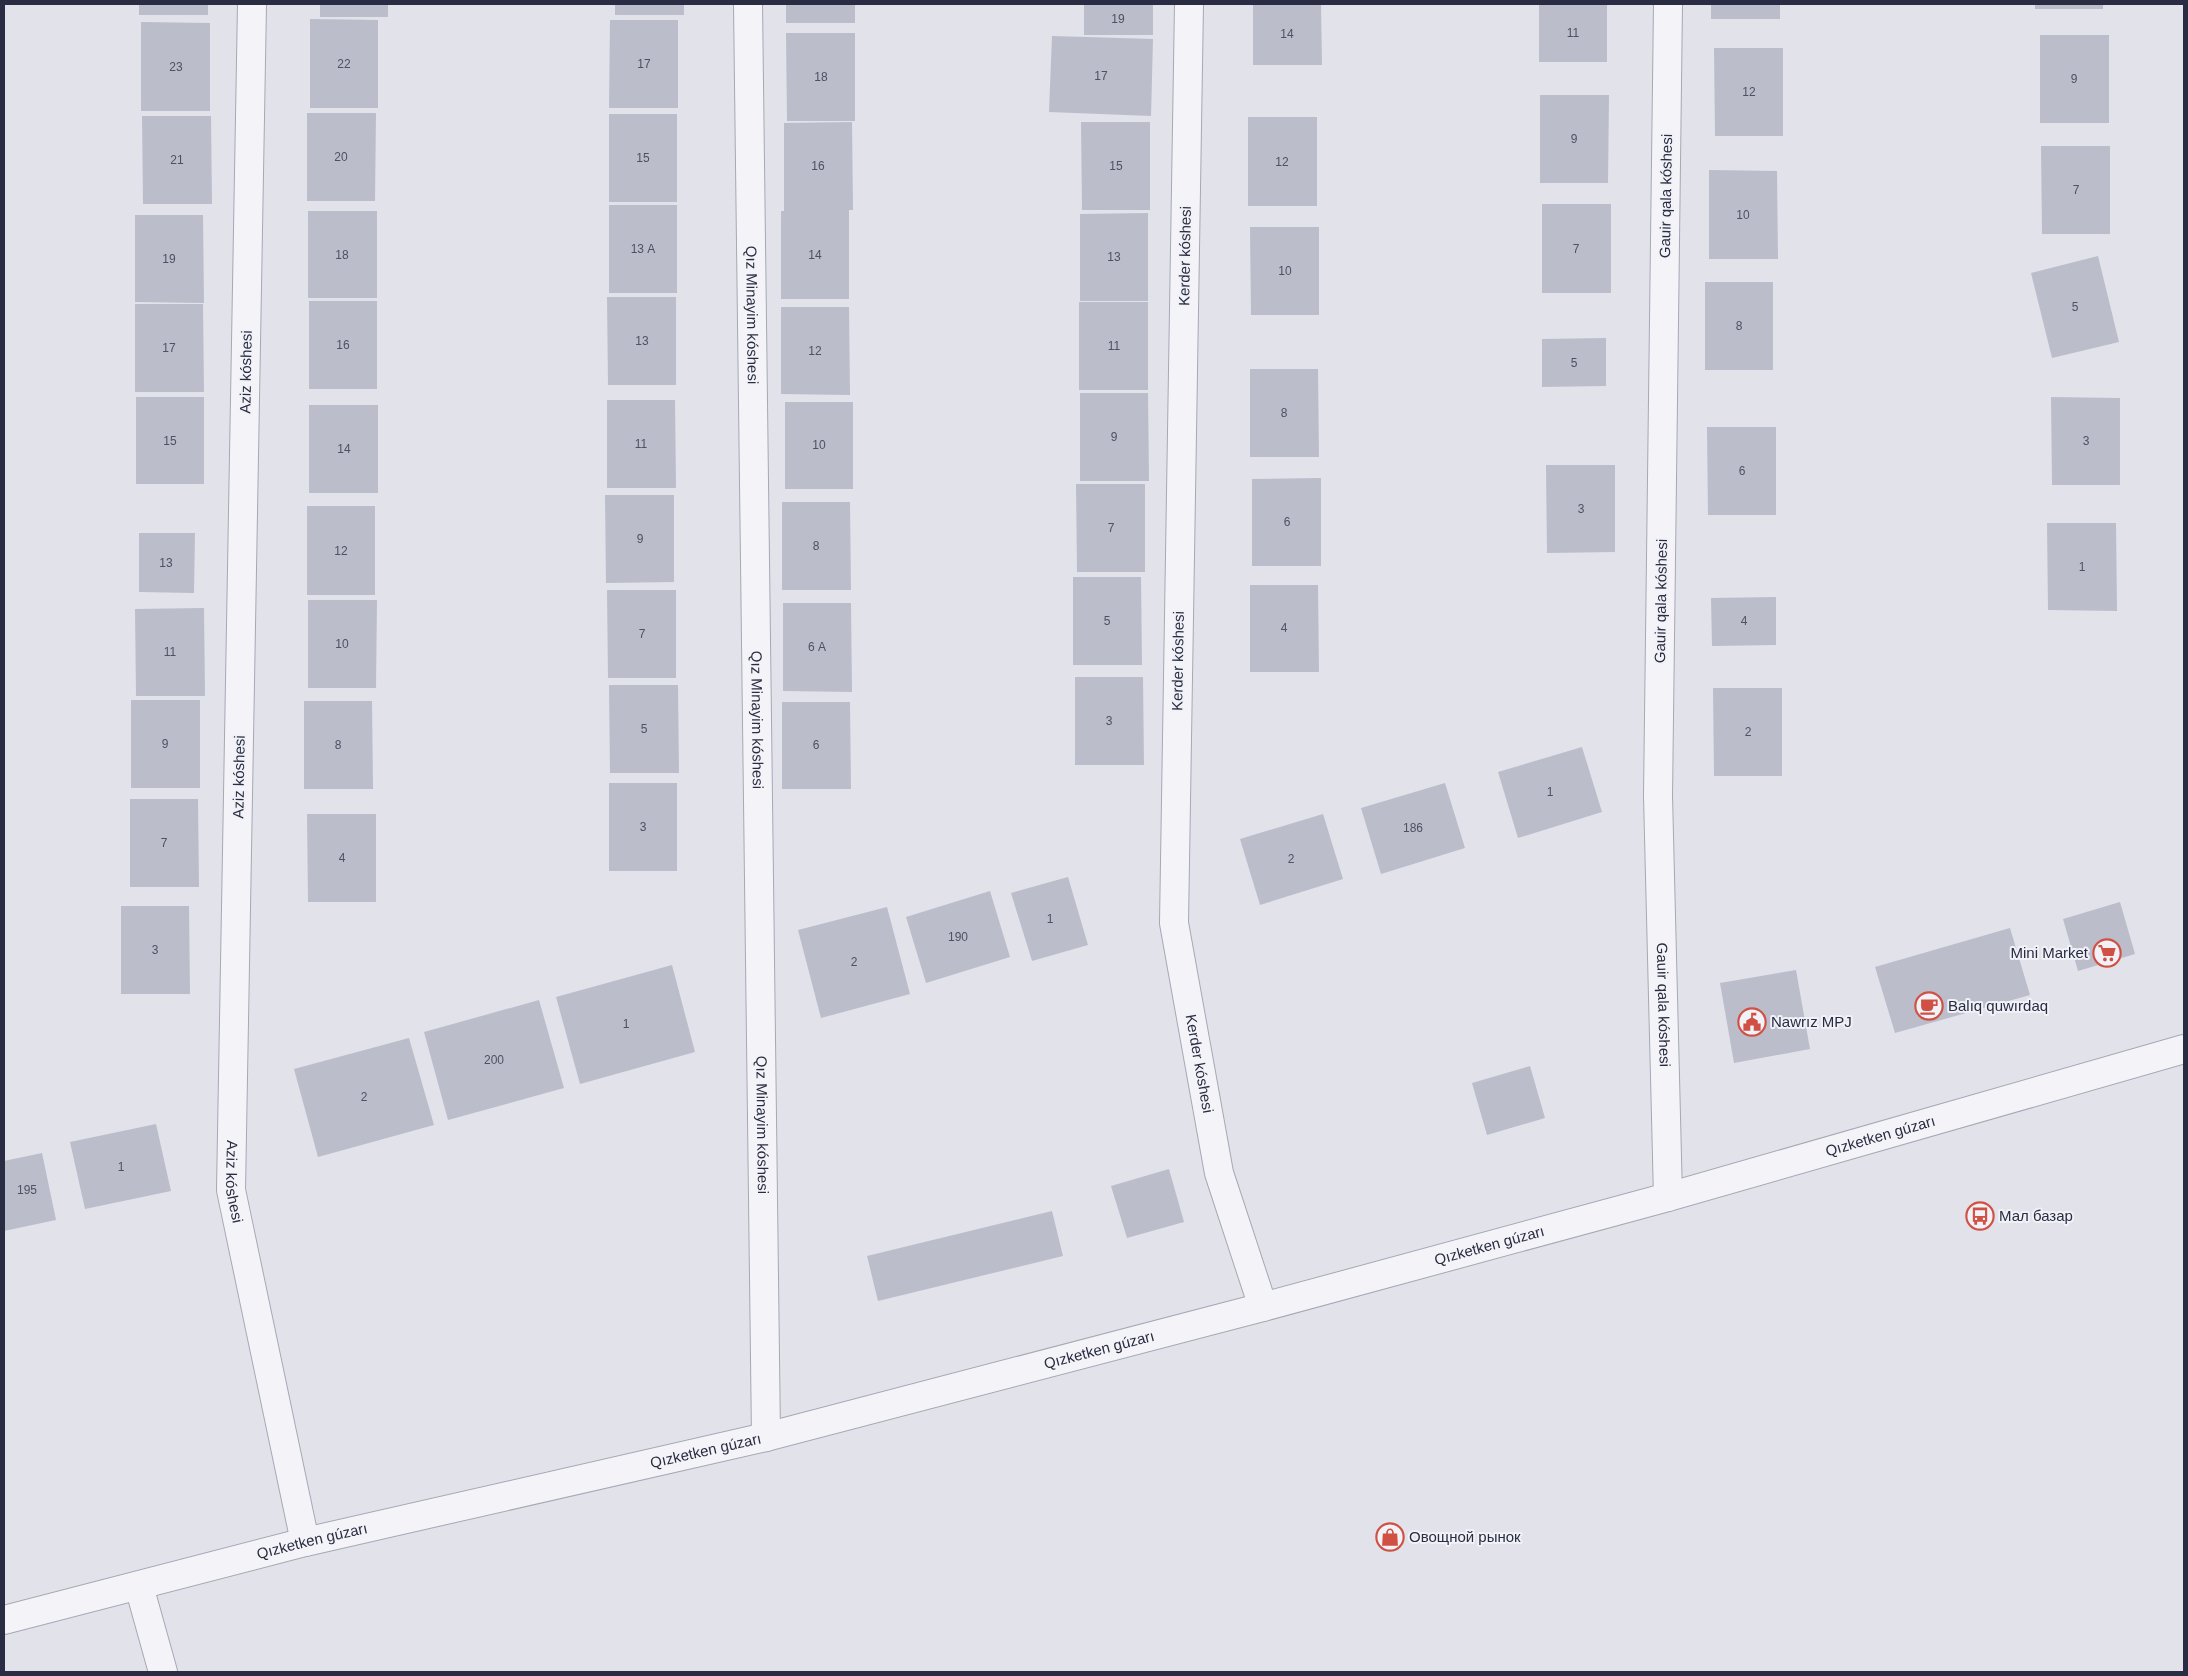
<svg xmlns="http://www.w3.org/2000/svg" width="2188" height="1676" font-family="Arial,sans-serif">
	<rect width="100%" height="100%" fill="#e1e2ea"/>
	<path fill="#bbbdca" d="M139,4H208V15H139Z
		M320,4H388V17H320Z
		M615,4H684V15H615Z
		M786,4H855V23H786Z
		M1084,4H1153V35H1084Z
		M1253,4H1321L1322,65H1253Z
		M1539,4H1607V62H1539Z
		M1711,4H1780V19H1711Z
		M2035,4H2103V9H2035Z
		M310,19L378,20V108H310Z
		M610,20H678V108H609Z
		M141,22L210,23V111H141Z
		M786,33H855V121H787Z
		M2040,35H2109V123H2040Z
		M1052,36L1153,39L1151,116L1049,112Z
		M1714,48H1783V136H1715Z
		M1540,95H1609L1608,183H1540Z
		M307,113H376L375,201H307Z
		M609,114H677V202H609Z
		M142,116H211L212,204H143Z
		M1248,117H1317V206H1248Z
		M852,122L853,210H849V299H781V211H784V123Z
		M1081,122H1150V210H1082Z
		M2041,146H2110V234H2042Z
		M1709,170L1777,171L1778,259H1709Z
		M1542,204H1611V293H1542Z
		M609,205H677V293H609Z
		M308,211H377V298H308Z
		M1148,213V301H1080V214Z
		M135,215H203L204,303L135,302Z
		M1250,227H1319V315H1251Z
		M2098,256L2119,342L2052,358L2031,273Z
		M1705,282H1773V370H1705Z
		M607,297H676V385H608Z
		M309,301H377V389H309Z
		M1079,302H1148V390H1079Z
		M135,304H203L204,392H135Z
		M781,307H849L850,395L781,394Z
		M1606,338V386L1542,387V339Z
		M1250,369H1318L1319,457H1250Z
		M1080,393H1148L1149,481H1080Z
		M136,397H204V484H136Z
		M2051,397L2120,398V485H2052Z
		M607,400H675L676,488H607Z
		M785,402H853V489H785Z
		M309,405H378V493H309Z
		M1707,427H1776V515H1708Z
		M1546,465H1615V552L1547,553Z
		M1321,478V566H1252V479Z
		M1076,484H1145V572H1077Z
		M605,495H674V582L606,583Z
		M782,502H850L851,590H782Z
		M307,506H375V595H307Z
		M2047,523H2116L2117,611L2048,610Z
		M139,533H195L194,593L139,592Z
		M1073,577H1141L1142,665H1073Z
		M1250,585H1318L1319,672H1250Z
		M607,590H676V678H608Z
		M1776,597V645L1712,646L1711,598Z
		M308,600H377L376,688H308Z
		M783,603H851L852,692L783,691Z
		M204,608L205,696H136L135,609Z
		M1075,677H1143L1144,765H1075Z
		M609,685H678L679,773H610Z
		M1713,688H1782V776H1714Z
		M131,700H200V788H131Z
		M304,701H372L373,789H304Z
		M782,702H850L851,789H782Z
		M1582,747L1602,812L1518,838L1498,772Z
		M609,783H677V871H609Z
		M1445,783L1465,848L1381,874L1361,808Z
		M130,799H198L199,887H130Z
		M307,814H376V902H308Z
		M1323,814L1343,879L1260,905L1240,839Z
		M1068,877L1088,945L1032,961L1011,893Z
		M990,891L1010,957L926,983L906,917Z
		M2120,902L2135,954L2078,971L2063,919Z
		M121,906H189L190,994H121Z
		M887,907L910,994L821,1018L798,930Z
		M2010,928L2030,995L1895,1033L1875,967Z
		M672,965L695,1052L580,1084L556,997Z
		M1796,970L1810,1049L1734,1063L1720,983Z
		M539,1000L564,1088L448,1120L424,1032Z
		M409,1038L434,1125L318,1157L294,1069Z
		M1530,1066L1545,1118L1487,1135L1472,1083Z
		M156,1124L171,1191L85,1209L70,1142Z
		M42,1153L56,1220L4,1231V1161Z
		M1169,1169L1184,1222L1127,1238L1111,1186Z
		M1052,1211L1063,1256L878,1301L867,1256Z"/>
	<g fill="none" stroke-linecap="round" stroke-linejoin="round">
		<g stroke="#a6a8b4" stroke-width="30">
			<g id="minor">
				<path id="s1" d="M252,4L231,1190L305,1542"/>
				<path id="s2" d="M748,4L766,1437"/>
				<path id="s3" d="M1189,4L1174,923L1219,1173L1263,1307"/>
				<path id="s4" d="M1668,4L1658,796L1668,1197"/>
				<path d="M139,1586L163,1672"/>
				<path id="s5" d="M4,1620L305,1542L766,1437L1263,1307L1668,1197L2184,1049"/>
			</g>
		</g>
		<use href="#minor" stroke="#f4f4f8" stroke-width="28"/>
	</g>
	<defs>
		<g id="supermarket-ring" transform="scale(1.4375)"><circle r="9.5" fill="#f1f2f7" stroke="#d15044" stroke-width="1.5"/><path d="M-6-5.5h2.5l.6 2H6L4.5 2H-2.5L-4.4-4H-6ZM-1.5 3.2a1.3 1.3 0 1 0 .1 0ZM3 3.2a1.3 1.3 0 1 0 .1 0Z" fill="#d15044"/></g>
		<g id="cafe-ring" transform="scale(1.4375)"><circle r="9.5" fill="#f1f2f7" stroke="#d15044" stroke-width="1.5"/><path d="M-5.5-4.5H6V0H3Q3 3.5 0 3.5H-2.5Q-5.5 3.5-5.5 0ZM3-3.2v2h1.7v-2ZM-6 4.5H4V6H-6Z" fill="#d15044"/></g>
		<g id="civic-ring" transform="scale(1.4375)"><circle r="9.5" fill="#f1f2f7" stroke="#d15044" stroke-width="1.5"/><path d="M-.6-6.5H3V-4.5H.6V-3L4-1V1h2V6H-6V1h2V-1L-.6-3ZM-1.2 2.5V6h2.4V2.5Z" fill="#d15044"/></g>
		<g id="bus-ring" transform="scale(1.4375)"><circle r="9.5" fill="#f1f2f7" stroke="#d15044" stroke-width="1.5"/><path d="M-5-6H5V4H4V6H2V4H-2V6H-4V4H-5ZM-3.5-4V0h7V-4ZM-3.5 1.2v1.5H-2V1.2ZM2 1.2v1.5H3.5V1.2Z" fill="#d15044"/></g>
		<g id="shop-ring" transform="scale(1.4375)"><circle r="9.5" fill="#f1f2f7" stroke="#d15044" stroke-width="1.5"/><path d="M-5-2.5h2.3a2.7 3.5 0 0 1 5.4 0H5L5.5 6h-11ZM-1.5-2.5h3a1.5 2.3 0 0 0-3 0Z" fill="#d15044"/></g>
	</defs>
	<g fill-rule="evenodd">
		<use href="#supermarket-ring" x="2107" y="953"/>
		<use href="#cafe-ring" x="1929" y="1006"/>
		<use href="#civic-ring" x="1752" y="1022"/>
		<use href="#bus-ring" x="1980" y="1216"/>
		<use href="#shop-ring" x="1390" y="1537"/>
	</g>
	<g text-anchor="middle" stroke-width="4" stroke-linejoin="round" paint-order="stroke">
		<g font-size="12" fill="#4e5064">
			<text x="1118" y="23">19</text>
			<text x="1573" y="37">11</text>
			<text x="1287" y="38">14</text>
			<text x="344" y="68">22</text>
			<text x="644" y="68">17</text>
			<text x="176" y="71">23</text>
			<text x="1101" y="80">17</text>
			<text x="821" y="81">18</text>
			<text x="2074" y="83">9</text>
			<text x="1749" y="96">12</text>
			<text x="1574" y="143">9</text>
			<text x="341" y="161">20</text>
			<text x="643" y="162">15</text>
			<text x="177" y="164">21</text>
			<text x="1282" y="166">12</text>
			<text x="818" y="170">16</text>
			<text x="1116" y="170">15</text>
			<text x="2076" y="194">7</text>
			<text x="1743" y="219">10</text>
			<text x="643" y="253">13 А</text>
			<text x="1576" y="253">7</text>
			<text x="342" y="259">18</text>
			<text x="815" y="259">14</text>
			<text x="1114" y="261">13</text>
			<text x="169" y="263">19</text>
			<text x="1285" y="275">10</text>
			<text x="2075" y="311">5</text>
			<text x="1739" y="330">8</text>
			<text x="642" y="345">13</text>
			<text x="343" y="349">16</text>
			<text x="1114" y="350">11</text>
			<text x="169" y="352">17</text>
			<text x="815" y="355">12</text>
			<text x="1574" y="367">5</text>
			<text x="1284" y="417">8</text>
			<text x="1114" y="441">9</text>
			<text x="170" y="445">15</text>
			<text x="2086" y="445">3</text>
			<text x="641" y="448">11</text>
			<text x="819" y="449">10</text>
			<text x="344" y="453">14</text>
			<text x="1742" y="475">6</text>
			<text x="1581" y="513">3</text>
			<text x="1287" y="526">6</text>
			<text x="1111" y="532">7</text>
			<text x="640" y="543">9</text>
			<text x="816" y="550">8</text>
			<text x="341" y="555">12</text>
			<text x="166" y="567">13</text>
			<text x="2082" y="571">1</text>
			<text x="1107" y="625">5</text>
			<text x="1744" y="625">4</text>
			<text x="1284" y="632">4</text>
			<text x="642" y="638">7</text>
			<text x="342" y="648">10</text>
			<text x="817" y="651">6 А</text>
			<text x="170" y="656">11</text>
			<text x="1109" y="725">3</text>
			<text x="644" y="733">5</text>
			<text x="1748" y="736">2</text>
			<text x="165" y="748">9</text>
			<text x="338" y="749">8</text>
			<text x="816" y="749">6</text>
			<text x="1550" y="796">1</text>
			<text x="643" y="831">3</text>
			<text x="1413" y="832">186</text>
			<text x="164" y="847">7</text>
			<text x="342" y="862">4</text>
			<text x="1291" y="863">2</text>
			<text x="1050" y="923">1</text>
			<text x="958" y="941">190</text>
			<text x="155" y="954">3</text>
			<text x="854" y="966">2</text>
			<text x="626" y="1028">1</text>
			<text x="494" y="1064">200</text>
			<text x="364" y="1101">2</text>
			<text x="121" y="1171">1</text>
			<text x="27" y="1194">195</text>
		</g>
		<g font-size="15" fill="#292c42" stroke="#f1f2f7">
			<text transform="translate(1666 196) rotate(-89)" y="5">Gauir qala kóshesi</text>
			<text transform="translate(1185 256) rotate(-89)" y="5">Kerder kóshesi</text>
			<text dy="5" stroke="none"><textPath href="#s2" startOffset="311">Qız Minayim kóshesi</textPath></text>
			<text transform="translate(246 372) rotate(-89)" y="5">Aziz kóshesi</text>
			<text transform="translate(1661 601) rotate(-89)" y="5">Gauir qala kóshesi</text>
			<text transform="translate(1178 661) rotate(-89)" y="5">Kerder kóshesi</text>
			<text dy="5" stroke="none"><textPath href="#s2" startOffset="716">Qız Minayim kóshesi</textPath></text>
			<text transform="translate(239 777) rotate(-89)" y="5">Aziz kóshesi</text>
			<text dy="5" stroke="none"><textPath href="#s4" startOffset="1001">Gauir qala kóshesi</textPath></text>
			<text dy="5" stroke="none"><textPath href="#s3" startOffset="1062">Kerder kóshesi</textPath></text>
			<text dy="5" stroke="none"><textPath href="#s2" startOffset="1121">Qız Minayim kóshesi</textPath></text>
			<text dy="5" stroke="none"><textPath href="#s5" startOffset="1938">Qızketken gúzarı</textPath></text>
			<text dy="5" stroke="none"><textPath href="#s1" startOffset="1178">Aziz kóshesi</textPath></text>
			<text dy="5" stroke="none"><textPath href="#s5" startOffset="1532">Qızketken gúzarı</textPath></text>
			<text dy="5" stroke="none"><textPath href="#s5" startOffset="1128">Qızketken gúzarı</textPath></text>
			<text dy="5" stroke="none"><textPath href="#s5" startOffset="722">Qızketken gúzarı</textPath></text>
			<text dy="5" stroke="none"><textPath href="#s5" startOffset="318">Qızketken gúzarı</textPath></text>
		</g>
		<g font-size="15" fill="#292c42" stroke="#f1f2f7" text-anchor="start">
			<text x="2088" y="958" text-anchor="end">Mini Market</text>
			<text x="1948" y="1011">Balıq quwırdaq</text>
			<text x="1771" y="1027">Nawrız MPJ</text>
			<text x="1999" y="1221">Мал базар</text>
			<text x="1409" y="1542">Овощной рынок</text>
		</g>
	</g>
	<rect width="2188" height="1676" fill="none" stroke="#292c42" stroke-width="10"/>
</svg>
